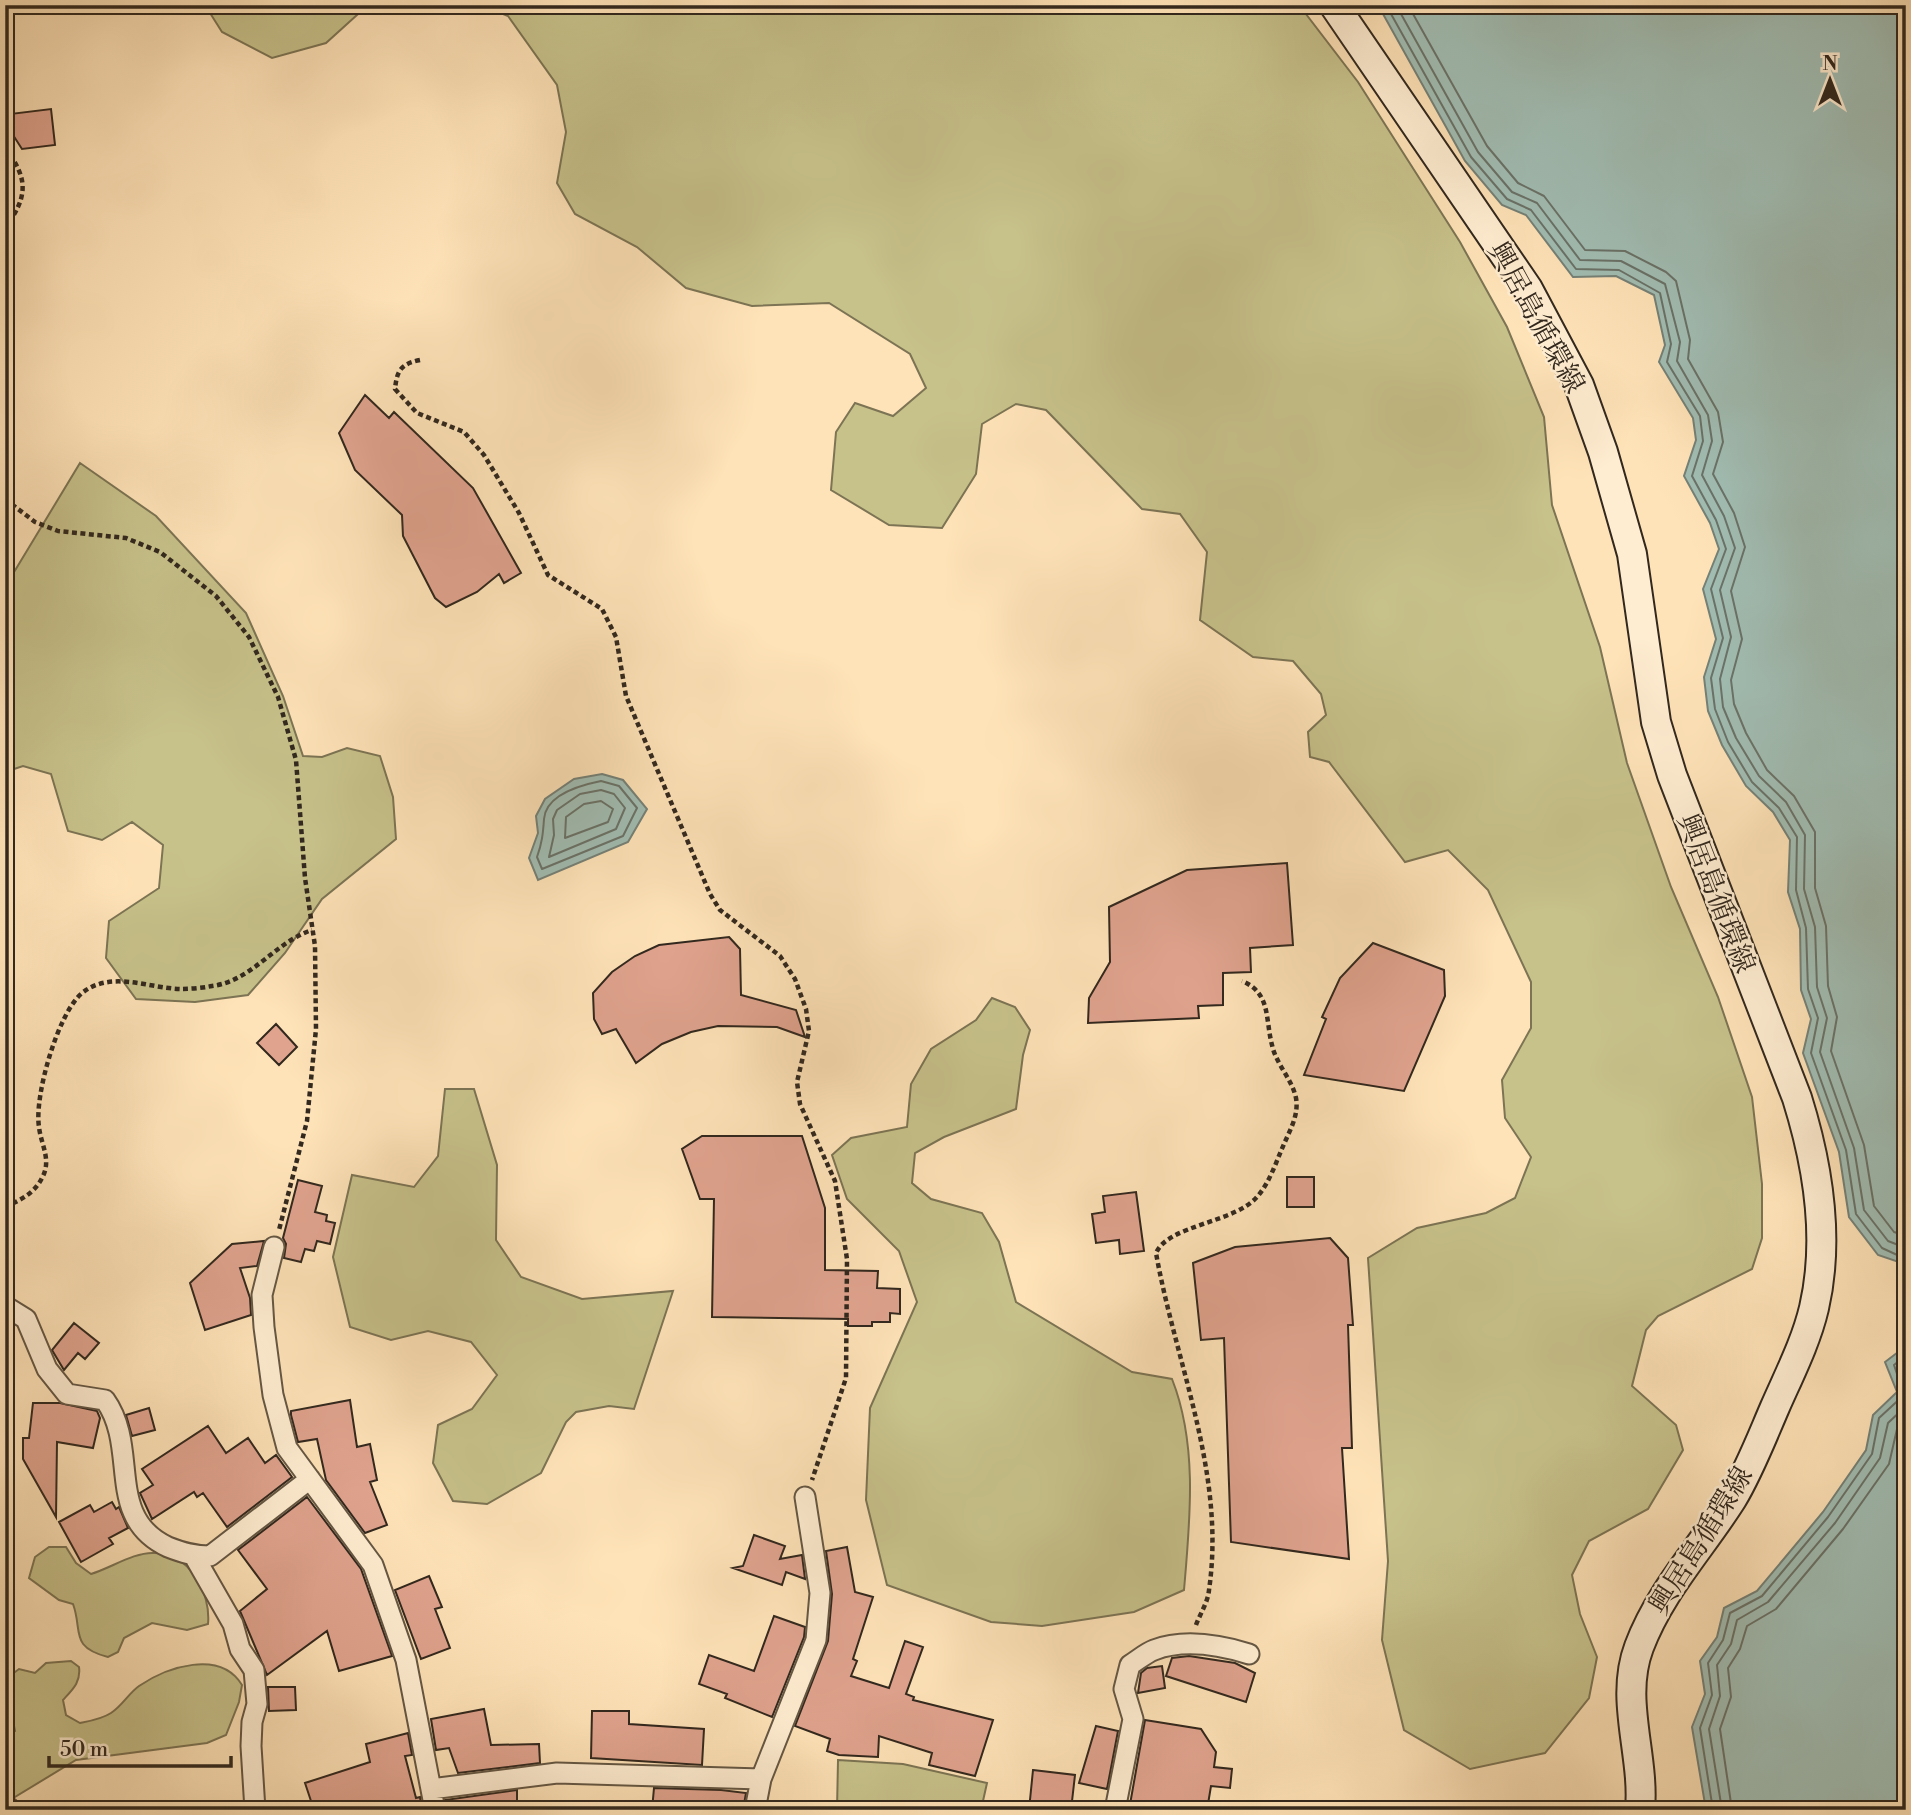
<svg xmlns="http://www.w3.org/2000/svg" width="1911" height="1815" font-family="'Libre Bodoni','Noto Serif JP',serif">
	<rect width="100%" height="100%" fill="#ffe3b8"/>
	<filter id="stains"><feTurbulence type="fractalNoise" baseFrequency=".00286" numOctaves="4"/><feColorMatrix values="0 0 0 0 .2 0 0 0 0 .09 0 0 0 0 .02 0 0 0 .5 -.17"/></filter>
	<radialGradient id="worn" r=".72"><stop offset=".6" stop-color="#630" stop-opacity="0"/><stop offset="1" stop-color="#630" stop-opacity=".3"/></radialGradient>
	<path fill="#c7c18a" stroke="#7c7454" stroke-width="2" d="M205,5H368L326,43L272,58L222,32Z
		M481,5H1299L1358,82L1460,242L1507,327L1544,417L1552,505L1600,647L1627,763L1671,887L1718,997L1752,1097L1762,1184V1238L1752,1269L1658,1316L1646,1330L1632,1386L1676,1425L1683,1450L1648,1509L1589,1541L1572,1575L1580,1614L1597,1657L1589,1698L1545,1753L1470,1769L1404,1730L1382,1640L1388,1561L1368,1258L1417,1228L1486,1213L1515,1198L1531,1157L1505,1118L1502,1080L1531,1028V982L1488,890L1448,850L1405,862L1329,762L1310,757L1308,732L1326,715L1321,694L1293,661L1253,657L1200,620L1207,552L1180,514L1142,509L1046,410L1016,404L982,424L976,474L942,528L889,525L831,490L836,432L855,403L893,416L926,388L910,354L829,303L752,306L686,288L637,247L575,214L557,183L566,132L557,85L508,16Z
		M80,463L156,516L246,613L283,696L303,756L322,757L347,748L380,756L393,797L396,839L322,899L285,953L248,995L195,1002L136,999L106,958L109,921L159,888L163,845L132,822L102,840L68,831L51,774L23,766L5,772V587Z
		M992,998L1015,1007L1030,1030L1023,1055L1016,1109L944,1137L915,1153L912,1183L931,1199L982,1213L999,1242L1016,1302L1132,1372L1172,1379C1198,1445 1190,1520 1184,1590L1134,1612L1042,1626L991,1622L887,1585L866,1500L870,1408L917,1302L899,1251L847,1199L832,1155L851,1138L907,1127L911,1084L931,1049L976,1020Z
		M445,1089H474L497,1165L496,1240L521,1277L582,1299L673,1291L634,1409L609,1406L576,1412L566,1422L541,1473L487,1504L453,1501L433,1463L438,1425L472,1409L497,1375L471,1342L428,1331L391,1340L350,1327L333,1257L352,1175L414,1187L438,1156Z
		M49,1547H66L76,1563L91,1574C111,1568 134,1552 154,1553C190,1553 211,1593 208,1624L187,1630L152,1623L124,1638L118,1652L108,1657C69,1647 83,1631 73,1604L59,1600L29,1578L35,1557Z
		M71,1661L79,1667C81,1682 73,1689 63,1700L66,1715L80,1723C90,1721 102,1719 111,1713C122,1706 129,1693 139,1686C167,1667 220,1649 242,1685L239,1702L226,1735L207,1743L76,1760L5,1803V1733L15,1731C12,1712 2,1696 7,1678L19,1669L35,1673L46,1663Z
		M838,1760L903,1764L987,1783L981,1810H837Z"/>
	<path fill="#a1bdb3" stroke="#758177" stroke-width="2" d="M1378,5H1906V1275L1899,1262L1878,1255L1849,1217L1839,1152L1803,1053L1811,1019L1801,990L1800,929L1788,892L1790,840L1773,812L1746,786L1722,745L1708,711L1704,677L1716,639L1703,589L1719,549L1710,523L1684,476L1696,440L1693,418L1659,362L1665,345L1654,295L1616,276L1573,277L1526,215L1502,205L1465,161Z
		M602,774L623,780L647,809L628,842L538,880L529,858L538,833L536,816L545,799L574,779Z
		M1906,1346V1810H1706L1692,1727L1705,1694L1700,1661L1717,1637L1724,1608L1757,1591L1823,1512L1866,1450L1873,1415L1897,1392L1885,1362Z"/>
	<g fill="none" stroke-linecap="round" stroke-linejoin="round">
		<path stroke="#6a7268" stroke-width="2" d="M1386,5L1471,157L1507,199L1531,210L1576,269L1619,270L1660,293L1671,344L1667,362L1700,416L1703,441L1692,476L1716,520L1726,549L1711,589L1723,638L1711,678L1715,709L1728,742L1752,782L1779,808L1797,837L1796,890L1806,928L1808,989L1818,1018L1811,1053L1846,1150L1856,1214L1882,1248L1906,1259
			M1396,5L1478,152L1512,192L1537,203L1580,260L1621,261L1665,284L1680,342L1677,361L1708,415L1712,441L1702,475L1724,516L1735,548L1720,590L1731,637L1720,679L1723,707L1736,738L1759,776L1786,802L1805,835L1804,889L1815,927L1817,987L1827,1018L1820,1052L1854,1148L1864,1210L1888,1241L1906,1248
			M1408,5L1487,146L1518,183L1544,196L1585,250L1625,251L1666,272L1676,281L1690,340L1688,359L1718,412L1723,442L1713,474L1734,513L1745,547L1731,591L1742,639L1731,680L1734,704L1746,733L1767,770L1794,796L1815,832V888L1826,926L1828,986L1837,1017L1831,1051L1864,1145L1874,1206L1894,1232L1906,1236
			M601,781L619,786L637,808L623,836L542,869L537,857C542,843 543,834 544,819C546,794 581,785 601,781Z
			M601,790L614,794L625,808L616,829L549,857L554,835L553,819L557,810L580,794Z
			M601,801L613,809L608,822L565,838L566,817L584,804Z
			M1713,1810L1700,1728L1712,1695L1708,1663L1723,1640L1730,1613L1762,1596L1828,1517L1872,1454L1879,1418L1904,1395L1894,1365L1906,1355
			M1722,1810L1709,1729L1720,1696L1717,1665L1731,1644L1737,1620L1768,1602L1835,1523L1880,1458L1888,1423L1906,1406
			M1732,1810L1720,1729L1731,1697L1728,1668L1740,1649L1747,1626L1776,1609L1843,1529L1889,1464L1897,1429L1906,1420"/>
	</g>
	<path fill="#e0a38e" stroke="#32281e" stroke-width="2" d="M51,109L55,145L22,149L13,135L10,114Z
		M365,395L389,418L394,412L473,488L521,573L504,583L499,574L477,592L446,607L435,598L403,536L402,515L355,470L339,433Z
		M1287,863L1293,945L1250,948L1251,972L1223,973V1005L1198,1006L1199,1018L1088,1023L1089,998L1110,962L1109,907L1187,870Z
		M729,937L740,949L741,995L796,1010L805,1037L777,1027L718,1026L691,1032L662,1044L636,1063L616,1029L602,1034L594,1019L593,993L612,972L635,956L659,945Z
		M1373,943L1444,970L1445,996L1404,1091L1304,1075L1326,1019L1322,1017L1340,978Z
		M276,1024L297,1047L279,1065L257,1043Z
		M702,1136H802L825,1208V1270L878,1271L877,1288L900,1289V1314L890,1313V1322H872V1326H848V1319L712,1317L714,1199H700L682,1149Z
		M1287,1177H1314V1207H1287Z
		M298,1180L322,1186L315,1212L327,1215L326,1221L335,1223L330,1244L317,1241L314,1251L305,1249L301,1262L284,1258L286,1244L283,1238Z
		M1136,1192L1144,1251L1120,1254L1119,1240L1096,1243L1092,1214L1105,1212L1103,1196Z
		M1330,1238L1348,1258L1353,1325H1348L1352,1448H1342L1349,1559L1231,1542L1224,1338L1201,1340L1193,1263L1235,1247Z
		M264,1241L257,1266L240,1268L250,1298L251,1315L205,1330L190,1283L232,1244Z
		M74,1323L99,1343L85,1359L78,1353L64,1370L52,1350Z
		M350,1400L357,1447L370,1444L377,1480L370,1482L387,1525L365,1533L326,1480L317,1439L298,1442L291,1415V1411Z
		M33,1403H60L97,1411L100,1418L93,1448L57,1442L56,1517L23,1459V1438H29Z
		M149,1408L155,1430L132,1436L126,1415Z
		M208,1426L226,1453L248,1438L265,1463L276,1455L292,1477L227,1527L203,1493L197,1497L194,1492L152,1519L140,1493L153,1485L142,1469Z
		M307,1497L361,1569L392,1656L339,1671L327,1631L267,1675L240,1611L267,1589L238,1550Z
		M112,1502L116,1509L119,1507L128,1528L109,1538L113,1544L81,1562L59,1522L90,1505L94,1512Z
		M754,1535L785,1546L780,1559L802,1555L805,1579L786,1572L782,1585L733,1568L743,1566Z
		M847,1547L855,1592L873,1597L853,1659L857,1661L851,1676L889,1688L905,1641L923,1647L906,1694L914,1697L913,1700L993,1720L975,1776L929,1765L932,1753L879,1736L878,1757L839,1755L827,1751L830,1739L795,1726L828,1641L832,1594L826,1551Z
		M429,1576L442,1607L435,1609L450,1648L421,1659L395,1590Z
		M774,1616L805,1627L804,1637L772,1717L725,1698L727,1694L699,1684L709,1655L754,1671Z
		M1189,1656L1235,1663L1255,1673L1246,1702L1166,1676L1172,1658Z
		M1162,1666L1165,1688L1138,1693L1141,1673L1147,1668Z
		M268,1687H295L296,1710L269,1711Z
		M484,1709L491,1745L539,1744L540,1763L458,1773L449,1748L436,1750L431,1719Z
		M592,1711H629V1724L704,1729L702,1765L591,1758Z
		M1145,1720L1201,1729L1216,1752L1214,1767L1232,1769L1230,1788L1211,1786L1207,1810H1129Z
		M1096,1726L1118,1731L1107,1789L1079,1783Z
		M408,1733L412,1755L405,1756L416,1798L420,1797L422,1810H314L305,1783L370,1762L366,1744Z
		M1033,1770L1075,1775L1071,1810H1029Z
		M654,1788L721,1790L746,1793L743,1810H652Z
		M517,1790V1809L447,1810L445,1800Z"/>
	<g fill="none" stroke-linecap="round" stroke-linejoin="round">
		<g stroke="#655744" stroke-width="23">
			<path id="street" d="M274,1247L262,1295L264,1327L273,1395L287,1448L373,1565L406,1660L435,1810
				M5,1306L26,1319L47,1369L67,1394L105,1400C140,1449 104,1517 168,1547C183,1553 194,1556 210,1556L310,1479
				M194,1556L233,1624L240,1649L254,1670L257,1704L252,1722L251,1746L255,1810
				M431,1789L557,1773L761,1779
				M9,1808L10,1810
				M755,1810L761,1779L816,1640L820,1593L805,1497
				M1115,1810L1133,1719L1124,1689L1130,1665C1138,1660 1146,1653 1154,1650C1183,1639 1220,1645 1249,1654"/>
		</g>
		<g stroke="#32281e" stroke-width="32">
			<path id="secondary" d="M1334,5L1528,289L1579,385L1603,452L1632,554L1656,722L1672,775L1797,1098C1818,1165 1830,1239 1814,1308C1806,1342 1789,1375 1775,1407C1762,1437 1749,1471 1732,1499C1701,1548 1660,1591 1639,1647C1619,1700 1645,1755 1640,1810"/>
		</g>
		<path stroke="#32281e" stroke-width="4.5" stroke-dasharray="5 3.5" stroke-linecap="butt" d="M5,148C29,179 28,197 5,228
			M420,360C401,364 397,370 395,389L417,413L464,432L484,455L519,513L548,575L602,609L616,637L626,696L710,894L720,910L780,956L795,979L806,1009L809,1031L797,1082L800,1104L835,1181L847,1259L846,1378L812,1480
			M5,499L35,522L58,531L126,538L160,552L216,596L249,637L278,697L296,760L305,878L315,946L316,1029L307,1121L279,1230
			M5,1207C20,1200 34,1194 42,1178C52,1160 41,1145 39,1127C34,1096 58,1013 82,993C111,970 148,988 180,989C190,989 202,988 212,986C252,981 275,942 312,930
			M1196,1625C1200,1614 1208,1602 1209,1590C1226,1474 1176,1365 1156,1253C1168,1225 1234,1223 1257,1197C1270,1182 1276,1162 1284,1144C1290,1130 1299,1115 1296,1098C1292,1079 1276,1064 1272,1045C1265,1018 1271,993 1242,981"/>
		<use href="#street" stroke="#ffedd1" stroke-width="19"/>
		<use href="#secondary" stroke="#ffedd1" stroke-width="28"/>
	</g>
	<g text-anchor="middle" stroke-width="5" stroke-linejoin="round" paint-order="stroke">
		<g font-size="28" fill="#32281e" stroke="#ffedd1">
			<text transform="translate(1537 317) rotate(61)" y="10">興居島循環線</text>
			<text transform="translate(1717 893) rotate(69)" y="10">興居島循環線</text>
			<text transform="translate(1700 1540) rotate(-58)" y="10">興居島循環線</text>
		</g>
	</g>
	<rect width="1911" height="1815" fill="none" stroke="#ffe3b8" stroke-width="28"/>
	<rect x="7" y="7" width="1897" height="1801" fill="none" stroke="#32281e" stroke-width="3.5"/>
	<rect x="14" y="14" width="1883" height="1787" fill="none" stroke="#32281e" stroke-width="2"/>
	<g transform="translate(1830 80)" stroke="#ffedd1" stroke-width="5" paint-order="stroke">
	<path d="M0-5L12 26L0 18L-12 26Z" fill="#32281e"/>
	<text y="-10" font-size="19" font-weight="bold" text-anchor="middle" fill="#32281e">N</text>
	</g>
	<path d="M49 1756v10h182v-10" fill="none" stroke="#32281e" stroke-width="3.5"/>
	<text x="60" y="1756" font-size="21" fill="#32281e" stroke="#ffedd1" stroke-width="5" paint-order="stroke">50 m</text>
	<rect width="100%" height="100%" filter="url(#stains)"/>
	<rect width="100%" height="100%" fill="url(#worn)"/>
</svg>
